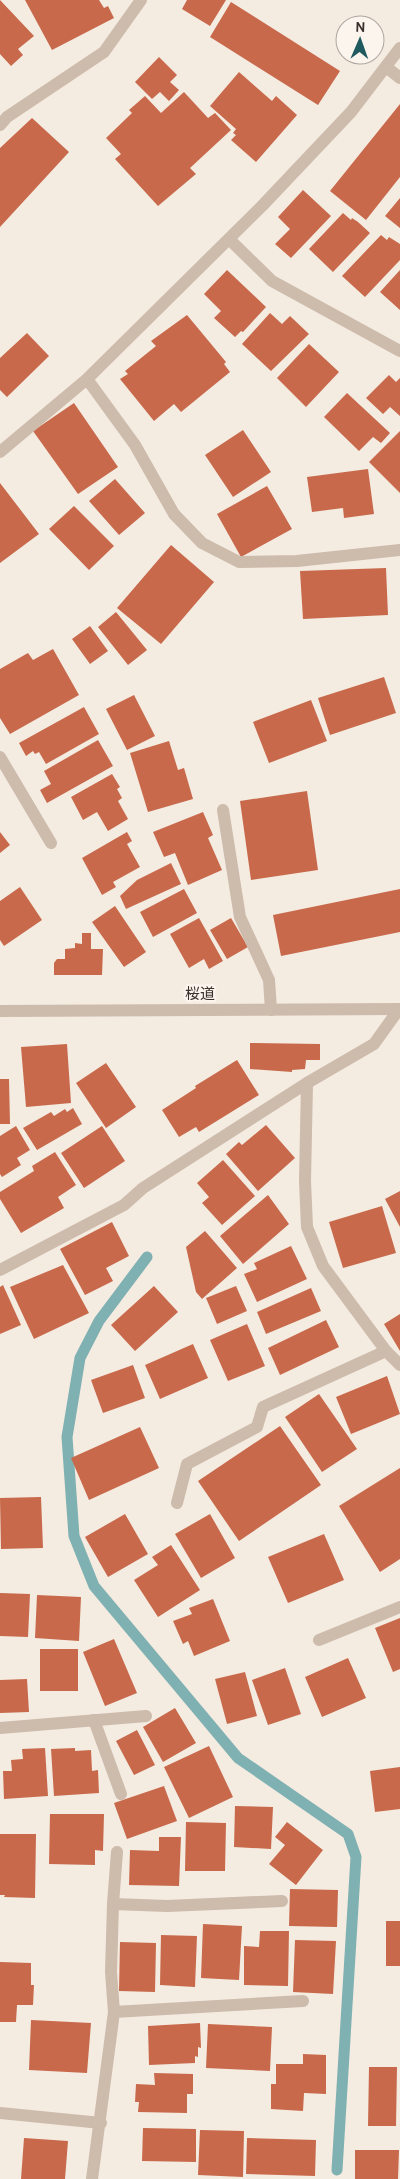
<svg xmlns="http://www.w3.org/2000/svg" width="400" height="2179" font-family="Cabin,'Noto Sans JP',sans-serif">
	<rect width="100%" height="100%" fill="#f4ebe1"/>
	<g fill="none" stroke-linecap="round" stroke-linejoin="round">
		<path stroke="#7fb0b2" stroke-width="11" d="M147,1257L99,1321L80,1358L67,1437L74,1536L94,1586L238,1758L348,1834L356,1857L337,2170"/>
	</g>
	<path fill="#c8694b" d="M0,0L34,36L18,49L23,55L11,66L0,54Z
		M25,0H99L104,8L108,6L114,18L52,50Z
		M187,0H226L210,26L182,9Z
		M231,2L340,71L318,105L210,37Z
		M159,57L177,75L170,82L179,90L169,101L160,92L152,99L135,82Z
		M239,72L272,101L276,96L297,115L256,162L231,140L236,135L233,133L236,129L210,106Z
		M184,92L208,118L215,113L231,130L190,168L196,174L158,206L115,159L121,154L106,138L132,113L129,110L145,96L161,113Z
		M400,104V177L366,220L330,191Z
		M32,118L69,152L0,227V148Z
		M303,190L331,216L291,258L275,244L290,229L278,217Z
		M400,198V228L385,216Z
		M343,213L351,220L352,218L358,222L370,233L333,272L309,249Z
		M381,235L387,240L389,237L400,244V260L365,297L342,276Z
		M227,270L266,307L243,332L241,331L235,337L214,318L221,311L204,294Z
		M400,270V310L380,292Z
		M270,313L282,324L290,316L309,334L271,371L242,344Z
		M187,315L226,362L224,364L230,372L181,412L174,404L154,421L120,379L128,374L125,371L156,346L151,341Z
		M27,333L49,356L7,397L0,390V358Z
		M309,344L339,372L306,407L277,378Z
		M389,375L396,382L400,378V416L390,407L383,414L366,398Z
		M347,393L390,433L381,443L373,437L359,451L324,417Z
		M74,403L118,467L78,494L33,431Z
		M243,430L271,472L233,497L205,455Z
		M400,431V493L369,462Z
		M368,469L374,514L344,518L343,508L312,512L307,477Z
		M115,479L145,513L119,535L89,501Z
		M0,483L39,534L0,563Z
		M267,486L292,529L241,557L217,514Z
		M74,506L114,546L89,570L49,529Z
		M171,545L214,582L161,644L117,608Z
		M386,568L388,615L303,619L300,571Z
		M116,612L147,650L128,665L98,627Z
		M90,626L108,651L90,664L72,639Z
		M53,649L79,695L10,734L0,718V669L28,653L33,660Z
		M384,677L396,713L330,735L318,698Z
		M134,695L155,736L127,750L106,709Z
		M311,700L327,741L269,763L253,722Z
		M84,707L99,734L46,764L39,752L35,754L33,751L26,756L19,743Z
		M98,740L113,766L47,803L40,790L51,784L44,771Z
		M169,741L178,770L184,768L193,799L148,812L130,753Z
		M112,774L120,787L117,789L122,798L118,801L128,819L108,831L97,812L83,820L71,797Z
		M307,791L318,870L251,880L240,801Z
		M203,812L213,835L208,838L222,870L188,885L175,853L164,857L153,832Z
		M0,832L10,845L0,853Z
		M127,832L132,841L127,844L140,867L113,882L116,887L102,895L82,858Z
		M171,863L181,884L126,909L120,896L137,880Z
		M20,887L42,920L4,946L0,940V901Z
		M184,889L197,913L153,937L140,912Z
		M400,889V932L281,956L273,915Z
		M115,906L146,952L124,967L92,922Z
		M199,918L223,961L209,969L204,959L189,968L170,934Z
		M231,918L248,947L227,959L210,930Z
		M82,933H91V949H103L102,975H54V963L57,959H65V949L75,948V943L82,944Z
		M250,1043L320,1044V1060H306L305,1069L292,1070V1072L250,1069Z
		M67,1044L71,1103L26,1107L21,1047Z
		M237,1060L259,1095L199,1132L196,1127L179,1137L162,1110L196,1088L195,1086Z
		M106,1063L136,1107L106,1128L76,1083Z
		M0,1079H9L10,1124H0Z
		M73,1108L82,1124L37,1150L23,1128L51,1112L54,1116L65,1109L67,1112Z
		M266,1125L295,1158L258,1191L226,1154L239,1142L242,1145Z
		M16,1126L30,1150L17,1158L21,1165L2,1177L0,1174V1136Z
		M102,1126L125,1161L84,1188L61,1153Z
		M55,1152L76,1185L58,1197L64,1208L21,1233L0,1199V1192L34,1171L32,1166Z
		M223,1160L255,1196L222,1225L202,1203L209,1197L197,1183Z
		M400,1191V1227L385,1199Z
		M268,1195L289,1224L243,1264L220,1236Z
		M382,1206L396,1253L343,1268L329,1222Z
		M112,1222L129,1256L106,1268L113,1281L85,1295L60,1249Z
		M205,1231L237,1268L202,1299L196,1292L186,1247Z
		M291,1246L307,1279L257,1302L244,1274L257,1269L254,1263Z
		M63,1265L89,1313L34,1339L10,1287Z
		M3,1285L21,1325L0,1334V1287Z
		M154,1286L178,1312L135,1351L111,1325Z
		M236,1286L247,1311L217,1324L206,1298Z
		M311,1288L321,1311L266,1334L257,1312Z
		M400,1314V1351L384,1324Z
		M326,1320L339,1347L280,1375L268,1348Z
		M247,1324L265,1366L228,1381L210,1340Z
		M193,1344L208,1378L160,1399L145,1365Z
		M133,1365L145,1398L103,1413L91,1380Z
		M387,1376L400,1414L351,1434L336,1397Z
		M319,1394L357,1449L322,1472L285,1417Z
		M280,1426L321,1485L239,1541L198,1481Z
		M140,1427L159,1468L89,1500L71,1458Z
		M400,1468V1559L380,1572L339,1506Z
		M41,1497L43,1548L1,1549L0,1498Z
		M125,1514L148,1554L108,1577L85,1537Z
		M210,1514L235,1558L201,1578L175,1534Z
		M324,1534L344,1580L288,1603L268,1557Z
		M171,1545L200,1590L158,1617L134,1580L158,1565L152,1557Z
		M0,1593L30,1594L28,1637L0,1636Z
		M37,1595L81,1597L79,1641L35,1638Z
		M213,1599L230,1641L194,1656L188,1641L183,1644L173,1621L192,1614L189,1608Z
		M400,1618V1669L393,1672L375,1628Z
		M114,1639L137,1693L105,1706L83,1652Z
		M40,1649H78V1691H40Z
		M348,1658L366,1698L322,1717L305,1677Z
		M285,1668L301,1714L268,1725L252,1680Z
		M245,1672L257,1716L227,1724L215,1679Z
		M27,1679L29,1712L0,1713V1680Z
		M175,1708L196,1743L163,1762L143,1727Z
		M137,1730L155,1765L134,1775L116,1741Z
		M209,1746L233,1797L189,1818L164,1767Z
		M45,1748L48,1796L4,1799L3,1771H12L11,1760L23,1759L22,1749Z
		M75,1748V1751L91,1750L92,1771L98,1770L99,1793L54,1796L51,1749Z
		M400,1767V1809L375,1812L370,1771Z
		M164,1786L177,1821L127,1839L114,1803Z
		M235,1806L273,1807L271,1849L234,1847Z
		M50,1814H104L103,1851L95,1850V1865L49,1864Z
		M186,1822L226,1823L225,1871H185Z
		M287,1822L323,1850L296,1885L269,1864L285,1845L275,1837Z
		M0,1834H36L35,1898L4,1897L5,1895H0Z
		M159,1837H181L179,1886L129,1885L130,1850L159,1851Z
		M290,1889L338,1890L337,1927L289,1926Z
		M386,1921H400V1966H386Z
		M203,1924L242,1926L239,1980L201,1978Z
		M260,1931H289L288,1986L244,1985V1946L259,1947Z
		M161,1935L197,1936L195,1987L160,1985Z
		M295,1940L336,1941L333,1994L293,1992Z
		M120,1942L156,1943L155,1992L119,1991Z
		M0,1962L31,1963V1985H34L33,2005H17L16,2022H0Z
		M31,2020L91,2023L87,2073L29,2070Z
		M200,2023L201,2048L198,2047V2057L195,2056V2063L149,2065L148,2026Z
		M208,2024L272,2027L270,2071L206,2068Z
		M303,2054L326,2055V2094L304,2093L303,2111L271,2109V2084H276V2064H303Z
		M369,2067H397L396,2126H368Z
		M154,2073L193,2074V2094H187V2113L138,2112L139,2102H135L136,2084L155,2085Z
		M143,2128L196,2129V2162L142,2161Z
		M200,2130L244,2131L243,2177L198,2175Z
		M24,2138L68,2141L65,2179H21Z
		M247,2138L316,2140L315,2176L246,2174Z
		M355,2150H399L398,2179H355Z"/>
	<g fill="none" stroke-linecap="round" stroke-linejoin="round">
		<path stroke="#cdbbac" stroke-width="12" d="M386,67L400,78
			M229,239L272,281L400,351
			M223,810L240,917L269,980L271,1010
			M0,1270L124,1205L143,1188L307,1083L374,1044L399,1009
			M177,1503L187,1464L257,1427L263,1407L386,1351
			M94,1720L121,1794"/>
		<path stroke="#cdbbac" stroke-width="12" d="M0,125L7,117L104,52L141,0
			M87,379L135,445L174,514L202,543L239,562L297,561L400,550
			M0,452L87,379L262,206L351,112L400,48
			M0,757L51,843
			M307,1083L305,1181L307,1227L323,1266L386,1351L400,1365
			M319,1640L400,1607
			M0,1728L146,1716
			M113,1904L117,1852
			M114,2012L303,2001
			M0,2113L101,2123
			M92,2179L114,2012L111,1972L113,1904L167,1906L282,1901"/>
		<path stroke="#cdbbac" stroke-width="12" d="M0,1011L400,1009"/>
	</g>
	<g text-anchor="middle" stroke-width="4.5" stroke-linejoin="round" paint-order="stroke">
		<g font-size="15" fill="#3b302b" stroke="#fbf5ee">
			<text x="200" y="999">桜道</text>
		</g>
	</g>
	<g transform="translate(360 40) rotate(2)"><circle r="24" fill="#fbf5ee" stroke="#aea6a0"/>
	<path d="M0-4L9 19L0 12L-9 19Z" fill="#1f5a5e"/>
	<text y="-8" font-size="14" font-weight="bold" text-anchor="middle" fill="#3b302b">N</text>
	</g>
</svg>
